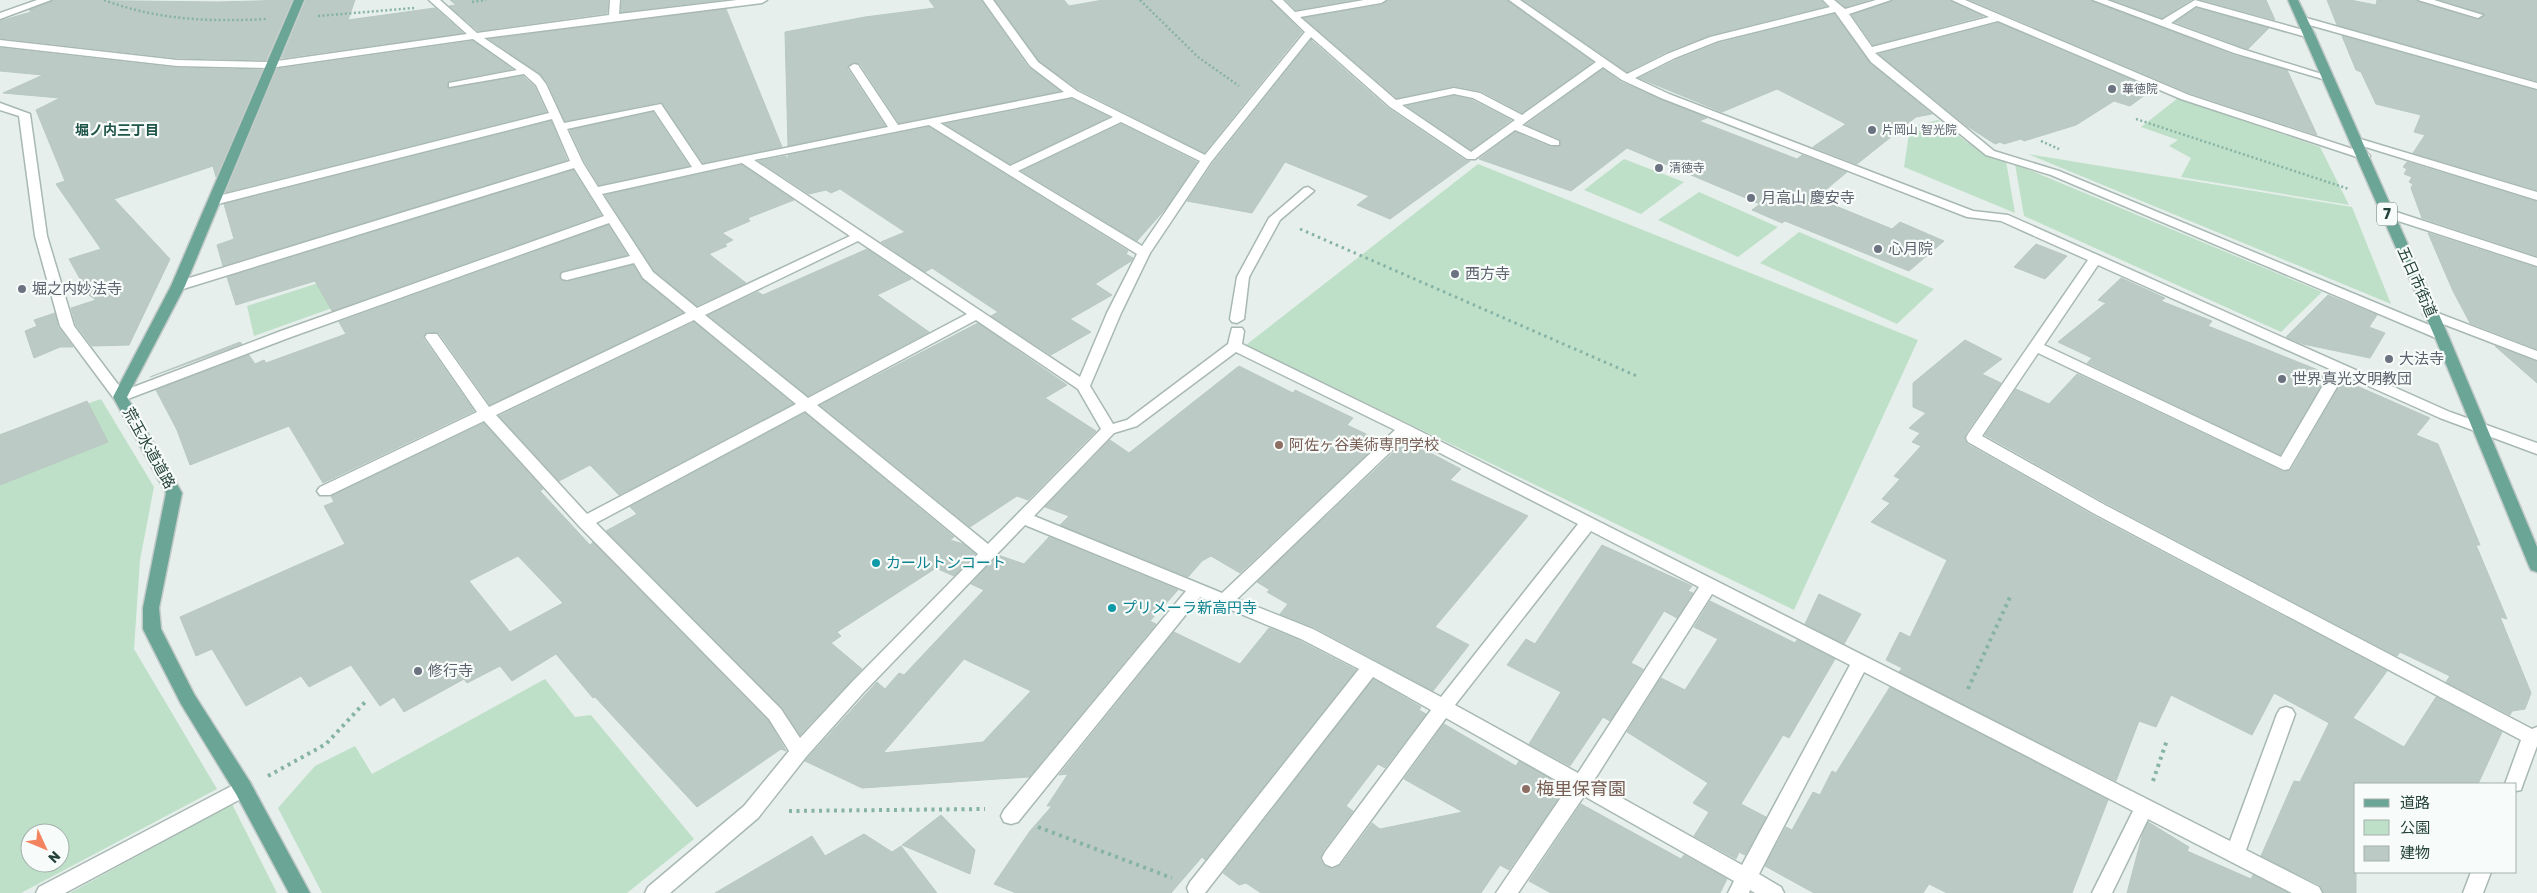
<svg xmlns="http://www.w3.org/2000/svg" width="2537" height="893" font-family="Rubik,'Noto Sans JP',sans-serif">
	<rect width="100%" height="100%" fill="#e6efeb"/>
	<path fill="#bfe0c8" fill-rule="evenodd" d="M2178,98L2320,147L2349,205L2181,177L2191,158L2169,146L2178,140L2141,127Z
		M1938,120L1968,143L2006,161L2015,213L1904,167L1910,127Z
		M2028,154L2352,207L2391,304Z
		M1624,159L1684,182L1641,214L1584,190Z
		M1478,164L1918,340L1794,610L1246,345Z
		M2015,164L2322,292L2281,332L2024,216Z
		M1699,192L1778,227L1738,257L1658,220Z
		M1799,232L1934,289L1897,324L1760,263Z
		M414,252L427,274L254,336L247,306Z
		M101,399L154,487L140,560L134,649L217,789L21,893H0V434ZM30,833H60V863H30Z
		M545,679L575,717L591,715L694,839L627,893H322L278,808L315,766L355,746L372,774Z
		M232,804L277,893H70Z"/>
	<path fill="#bbcac4" stroke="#b8c9c2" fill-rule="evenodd" d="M53,0L218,2L292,0L266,60L177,58L0,38V21L31,12L29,10Z
		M306,0H355L348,20L435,8L463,33L282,58Z
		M450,0H608L607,13L478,31L449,6L456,5Z
		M622,0H721L621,12Z
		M929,0H981L1028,67L1060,91L899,123L860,64L853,62L847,68L885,126L788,146L785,32L865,17L935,8Z
		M995,0H1064L1069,6L1103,0H1270L1302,32L1204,153L1078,89L1039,61Z
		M1286,0H1353L1296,10Z
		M1388,0H1507L1593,62L1522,113L1481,91L1454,86L1397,98L1304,18L1381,5Z
		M1523,0H1821L1826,6L1710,35L1666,52L1627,72Z
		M1837,0H1869L1845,7Z
		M1893,0H1950L1983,16L1873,45L1852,15Z
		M1970,0H2091L2233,55L2287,70L2317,135L2190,93Z
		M2112,0H2191L2162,18Z
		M2202,0H2266L2275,20Z
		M2327,0H2350L2376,5L2377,0H2416L2477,20L2485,14L2440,0H2537V81L2337,25Z
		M2196,8L2269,28L2248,49L2175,22Z
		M726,9L782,147L703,163L661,102L565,121L548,83L540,74L489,39Z
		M1834,14L1870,63L1932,114L1916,117L1857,164L1813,147L1846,124L1777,89L1722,112L1639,78L1676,60L1719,43Z
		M1998,23L2153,89L2130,106L2114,101L2076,125L2024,141L2021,139L2004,144L2000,142L1995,144L1967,126L1879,54Z
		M2342,36L2537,91V190L2413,153L2425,135L2414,132L2421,115L2376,104L2361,72L2356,70Z
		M1311,40L1389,109L1466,161H1470L1390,219L1357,205L1369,196L1285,162L1252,213L1187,201L1213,163Z
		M473,41L512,69L449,81L448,88L523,76L534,86L546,112L226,192L277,69Z
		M0,48L177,68L262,70L216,177L213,166L114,199L170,259L129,345L92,346L76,325L71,308L96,300L89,295L69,259L101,249L56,184L65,181L36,110L60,98L3,93L43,75L0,71Z
		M1603,69L1621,82L1707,118L1699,121L1797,159L1802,155L1847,172L1816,198L1892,229L1900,222L1944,241L1909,271L1785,221L1782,223L1752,210L1760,204L1627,148L1571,191L1479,159L1515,132L1550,147L1560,146V139L1526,125Z
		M1454,96L1472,100L1511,120L1471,150L1407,106Z
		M1072,99L1109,117L1010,164L945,124Z
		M653,112L689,166L599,185L585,162L570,130Z
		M551,121L567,160L223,266L217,245L234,239L224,204Z
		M1121,124L1197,162L1167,207L1137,241L1022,171Z
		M929,127L1128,251L1126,254L1133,258L1131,261L1095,284L1112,295L1070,319L1091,332L1051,355L991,316L998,312L932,268L925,272L881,242L905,232L840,189L831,193L826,190L809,194L759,161L786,156L788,161V155Z
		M2407,162L2537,202V256L2422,218L2411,188L2413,184L2409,182L2412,177L2404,174L2407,169L2403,167Z
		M742,165L794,200L748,218L750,221L722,233L733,240L725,244L727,246L709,254L746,283L697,306L654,271L605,195Z
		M573,170L601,215L332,311L315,281L236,305L227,277Z
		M608,225L627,255L562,271L560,280L567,282L633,265L642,279L683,313L490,405L439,333L427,332L423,338L474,411L323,483L289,426L190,465L177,430L156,390L249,355L255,364L264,360L266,363L346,334L339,322Z
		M2428,233L2537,268V349L2470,323L2453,291Z
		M2036,244L2067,256L2045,279L2014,267Z
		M867,249L911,279L877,295L929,332L808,396L708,315L758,292L763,295Z
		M2121,278L2165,298L2161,301L2212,321L2208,326L2328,374L2280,455L2087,363L2092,358L2058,342L2106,303L2098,300Z
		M2328,295L2377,315L2369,327L2385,333L2370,358L2303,344L2286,337Z
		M55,313L58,327L73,347H60L34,358L25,331L37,326L34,320Z
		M694,322L793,404L619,495L590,465L559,481L499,416Z
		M978,323L1067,385L1045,398L1096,431L1028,500L1017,496L970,527L820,405Z
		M1965,340L2002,359L1982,374L2001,383L1966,433L1964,439L1967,444L2092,515L2387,671L2353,718L2404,747L2436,697L2502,732L2478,784H2356V893H2324L2320,885L2261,856L2294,781L2300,782L2329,723L2274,693L2252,735L2171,695L2156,727L2139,721L2116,781L1899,672L1902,668L1886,660L1900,632L1910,637L1947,560L1871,522L1890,503L1882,499L1900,479L1894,476L1921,446L1912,442L1920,433L1909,428L1926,413L1913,407V383Z
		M240,342L242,344L150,377Z
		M2495,346L2537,362V383Z
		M1239,366L1293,393L1295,390L1353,418L1347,425L1381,441L1240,573L1211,556L1202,561L1188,577L1060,525L1069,516L1045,507L1110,440L1129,453Z
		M2077,374L2284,472L2291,470L2343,380L2430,418L2416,435L2438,444L2480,545H2476L2507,619L2500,617L2531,693L2525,709L2512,711L2510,715L2446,682L2450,676L2400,652L2397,656L2106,503L1985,435L2016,389L2049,404Z
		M87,401L108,442L0,485V435Z
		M805,413L954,537L950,540L963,544L975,554L954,576L936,568L837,632L841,636L831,643L862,669L800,735L782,708L606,531L637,514L630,507Z
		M484,423L543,489L540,491L590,545L593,542L768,720L786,751L781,749L697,807L595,697L593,698L556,654L512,681L500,666L467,683L464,679L404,712L394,697L380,706L351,665L309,687L301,676L246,706L212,649L196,656L180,617L345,544L324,506L334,502L331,496ZM518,556L563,603L510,632L469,581Z
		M1415,445L1461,469L1450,480L1528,516L1435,627L1469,645L1433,691L1314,627L1280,614L1288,604L1267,592L1270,590L1257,582L1398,448Z
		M1049,537L1178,590L1150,621L1156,624L1029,777L862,788L805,761L877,682L885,689L899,673L904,675L984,590L971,584L998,555L1024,564ZM964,659L1031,691L983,742L883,753Z
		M1602,545L1692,586L1688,591L1693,593L1677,618L1664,611L1631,663L1643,669L1610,721L1603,717L1570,766L1529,744L1561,692L1507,665L1526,639L1535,644Z
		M1819,594L1861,614L1844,644L1805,624Z
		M1710,601L1795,643L1797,640L1835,659L1789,738L1783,735L1741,804L1766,817L1745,855L1739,852L1736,859L1694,836L1709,812L1693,803L1708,783L1627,732L1661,678L1685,690L1718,639L1694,627Z
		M1269,628L1300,641L1356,670L1205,860L1202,857L1171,893H1016L994,884L1030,831L1052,806H1047L1068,774L1059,775L1174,632L1240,664Z
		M1373,679L1421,707L1419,710L1426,714L1385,768L1378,764L1346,806L1353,811L1323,851L1320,859L1324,866L1333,869L1341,865L1372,823L1380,829L1463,812L1404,779L1444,724L1516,766L1519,761L1558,783L1554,789L1562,793L1509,870L1500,865L1481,893H1261L1246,883L1239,885L1223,873Z
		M1890,687L2108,800L2072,893H1947L1929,884L1923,893H1814L1765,866L1786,827L1792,830L1813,792L1820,795L1832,771L1836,773Z
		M1581,804L1681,859L1684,855L1727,879L1720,893H1551L1529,881Z
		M941,815L975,850L970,874L902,845Z
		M2148,822L2189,847L2187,851L2251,879L2253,875L2288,893H2127L2142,836Z
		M864,834L892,852L901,846L937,893H715L812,836L825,856Z"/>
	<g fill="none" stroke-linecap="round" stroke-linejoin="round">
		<g stroke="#a8b8b2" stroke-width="3">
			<path id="minor" d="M37,0H51L0,19V13Z
				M429,0H440L477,33L609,15L610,0H620L619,14L737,0H767L762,3L484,38L539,75L546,84L564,123L661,104L702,165L888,127L849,67L854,64L858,65L898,125L1064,92L1030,66L983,0H993L1038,62L1077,91L1205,155L1305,32L1272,0H1283L1295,12L1364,0H1386L1381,3L1300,17L1396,100L1454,88L1480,93L1522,115L1596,62L1509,0H1520L1627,74L1667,54L1710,37L1830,7L1823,0H1834L1845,9L1876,0H1891L1849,14L1872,47L1989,17L1952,0H1965L2189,95L2368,154L2370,156L2368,158H2360L2181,99L1998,21L1875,53L1994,151L2059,171L2446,332L2448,335L2446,338H2436L2051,175L1986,155L1871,62L1835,12L1718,41L1675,58L1635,78L1669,94L1973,211L2008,215L2450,412L2537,443V454L2440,418L2344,375L2289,469L2284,470L2038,353L1982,436L2105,505L2532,729L2537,727V746L2523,784L2521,790L2516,791V784H2505L2521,740L2093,513L1968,442L1966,438L1968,434L2088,260L2001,221L1967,217L1661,98L1622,80L1603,67L1522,125L1559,141V145H1551L1515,130L1475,159H1467L1390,107L1311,37L1211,162L1150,253L1121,313L1090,386L1113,424L1127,420L1228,344L1232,328H1242L1244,331L1242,344L1410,426L2230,841L2277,714L2280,709L2286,707L2292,709L2295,714L2246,850L2319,887L2322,893H2292L2148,819L2112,893H2092L2133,811L1864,672L1759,874L1781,887L1784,893H1755L1750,890L1749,893H1728L1734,881L1584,796L1518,893H1496L1568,787L1446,718L1339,864L1332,867L1325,864L1322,858L1325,852L1431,710L1373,677L1205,893H1189L1187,888L1190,882L1359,669L1301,639L1200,597L1018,822L1011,824L1004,822L1001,816L1004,810L1186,591L1025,525L864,692L806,757L758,818L670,893H645L648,887L744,806L789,751L769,719L579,526L484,421L330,495H320L317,491L320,487L477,412L425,337L427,334H437L489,407L686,313L643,278L634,263L567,280L562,279L561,276L562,273L630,256L609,223L291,337L125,400H115L60,326L35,236L19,116L0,110V103L30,114L47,236L74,326L123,391L281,331L604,216L574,168L183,289H173L171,286L173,283L570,161L552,119L214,205L210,204V198L549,113L536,85L524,74L449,87V83L517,70L473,39L270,68L177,66L0,46V40L177,60L270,62L467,34ZM1454,94L1473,98L1515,120L1471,152L1402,105ZM1072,97L1113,117L1010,166L940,123ZM654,110L692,167L598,187L583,163L567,129ZM1121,122L1200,161L1142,246L1018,171ZM929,125L1137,254L1107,313L1080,377L754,160ZM742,163L850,236L697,308L653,272L602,194ZM858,241L967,314L808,398L705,315ZM2098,265L2332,370L2281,457L2044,345ZM694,320L796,404L587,514L496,415ZM976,320L1078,389L1101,429L988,544L817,405ZM1236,352L1395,430L1222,593L1034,516L1114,433L1137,426ZM805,411L978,554L852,682L800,738L781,709L596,523ZM1407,436L1578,524L1441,697L1313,629L1237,599ZM1591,531L1699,587L1578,773L1455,705ZM1712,594L1850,665L1742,865L1593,782Z
				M2093,0H2107L2162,20L2195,0L2314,33L2315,35L2310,38L2196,6L2171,23L2242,49L2331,77L2326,80L2234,53Z
				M2418,0H2434L2483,15L2478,18Z
				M2303,17L2537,83V89L2299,22L2298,20Z
				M2357,138L2537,192V200L2353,143L2351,141Z
				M1308,187L1314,191L1280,220L1249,277L1244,319L1237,323L1232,322L1230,319L1237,277L1269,218L1304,188Z
				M2387,209L2537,258V266L2383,216L2381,213Z
				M2430,310L2537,351V360L2425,317L2423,314L2425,311Z
				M243,780L250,782L253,788L250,794L65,893H36L39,887Z
				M2471,872H2491L2483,893H2463Z"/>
		</g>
		<g stroke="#c2cac8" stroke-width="3">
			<path id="major" d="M294,0H304L185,286L127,397L182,493L159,608L161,629L194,694L250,782L310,893H289L236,794L181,704L143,629V608L166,493L113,397L171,286Z
				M2288,0H2298L2315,35L2448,335L2537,547V572L2531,570L2529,566L2434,335Z"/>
		</g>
		<path stroke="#86b3a5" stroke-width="2.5" stroke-dasharray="2 2.5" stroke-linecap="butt" d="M104,0C157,20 210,22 266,19
			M1140,0L1198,57L1239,86
			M472,2L486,0
			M318,16L414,8
			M2136,119L2349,189
			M2041,141L2059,149"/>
		<path stroke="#86b3a5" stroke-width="3" stroke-dasharray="2.5 4" stroke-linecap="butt" d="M1300,229L1639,377"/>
		<path stroke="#86b3a5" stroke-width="4" stroke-dasharray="3 4.5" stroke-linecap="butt" d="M1968,689L2010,597
			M268,776L326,744L367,700
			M2153,781L2167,740
			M789,811L985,809
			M1038,827L1172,878"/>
		<use href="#minor" fill="#fff" fill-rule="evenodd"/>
		<use href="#major" fill="#6aa596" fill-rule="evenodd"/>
	</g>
	<g fill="#6b7280" stroke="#f7fbf9" stroke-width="2">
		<circle cx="2112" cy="89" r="5"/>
		<circle cx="1872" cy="130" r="5"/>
		<circle cx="1659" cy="168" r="5"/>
		<circle cx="1751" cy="198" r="5"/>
		<circle cx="1878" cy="249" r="5"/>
		<circle cx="1455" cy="274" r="5"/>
		<circle cx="22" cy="289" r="5"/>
		<circle cx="2389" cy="359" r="5"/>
		<circle cx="2282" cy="379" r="5"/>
		<circle cx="418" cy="671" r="5"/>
	</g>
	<g fill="#8d6e63" stroke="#f7fbf9" stroke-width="2">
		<circle cx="1279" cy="445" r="5"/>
		<circle cx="1526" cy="789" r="5"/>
	</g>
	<g fill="#0f9aa8" stroke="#f7fbf9" stroke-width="2">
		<circle cx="876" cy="563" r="5"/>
		<circle cx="1112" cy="608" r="5"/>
	</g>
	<g text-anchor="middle" stroke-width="4.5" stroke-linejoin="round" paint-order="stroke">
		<g font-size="12" fill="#5b616d" stroke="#f7fbf9" text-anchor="start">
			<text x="2122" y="93">華徳院</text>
			<text x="1882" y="134">片岡山 智光院</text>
			<text x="1669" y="172">清徳寺</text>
		</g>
		<g font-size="14" font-weight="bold" fill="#1f5548" stroke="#f7fbf9">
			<text x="117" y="135">堀ノ内三丁目</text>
		</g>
		<rect fill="#f7fbf9" stroke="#637a73" stroke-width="1" x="2377" y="202.5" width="20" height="23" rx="4"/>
		<g font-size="14" font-weight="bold" fill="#24423a">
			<text x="2387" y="219">7</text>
		</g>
		<g font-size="15" fill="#5b616d" stroke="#f7fbf9" text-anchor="start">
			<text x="1761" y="203">月高山 慶安寺</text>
			<text x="1888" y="254">心月院</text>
			<text x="1465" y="279">西方寺</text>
			<text x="32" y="294">堀之内妙法寺</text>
			<text x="2399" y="364">大法寺</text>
			<text x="2292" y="384">世界真光文明教団</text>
			<text x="428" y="676">修行寺</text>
		</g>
		<g font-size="15" fill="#24423a" stroke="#f7fbf9">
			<text transform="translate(2417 282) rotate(66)" y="5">五日市街道</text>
			<text transform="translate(149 448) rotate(61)" y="5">荒玉水道道路</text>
		</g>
		<g font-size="15" fill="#785e54" stroke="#f7fbf9" text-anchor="start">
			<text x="1289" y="450">阿佐ヶ谷美術専門学校</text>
		</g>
		<g font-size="15" fill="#0d838f" stroke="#f7fbf9" text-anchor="start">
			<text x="886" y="568">カールトンコート</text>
			<text x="1122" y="613">プリメーラ新高円寺</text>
		</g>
		<g font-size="18" fill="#785e54" stroke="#f7fbf9" text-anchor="start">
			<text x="1536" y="795">梅里保育園</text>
		</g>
	</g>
	<rect x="2354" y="783" width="162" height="90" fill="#f7fbf9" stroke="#a3b1ad"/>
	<rect x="2364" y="799" width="25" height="8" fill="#6aa596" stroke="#a3b1ad"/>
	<text x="2400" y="808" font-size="15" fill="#24423a">道路</text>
	<rect x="2364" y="820" width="25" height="15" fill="#bfe0c8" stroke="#a3b1ad"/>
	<text x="2400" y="833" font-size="15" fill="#24423a">公園</text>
	<rect x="2364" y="846" width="25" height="15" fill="#bbcac4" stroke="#a3b1ad"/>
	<text x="2400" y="858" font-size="15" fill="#24423a">建物</text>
	<g transform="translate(45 848) rotate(134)"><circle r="24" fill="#f7fbf9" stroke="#a3b1ad"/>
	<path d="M0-4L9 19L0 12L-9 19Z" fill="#f4845f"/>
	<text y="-8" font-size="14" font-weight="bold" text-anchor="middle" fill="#24423a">N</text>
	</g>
</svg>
